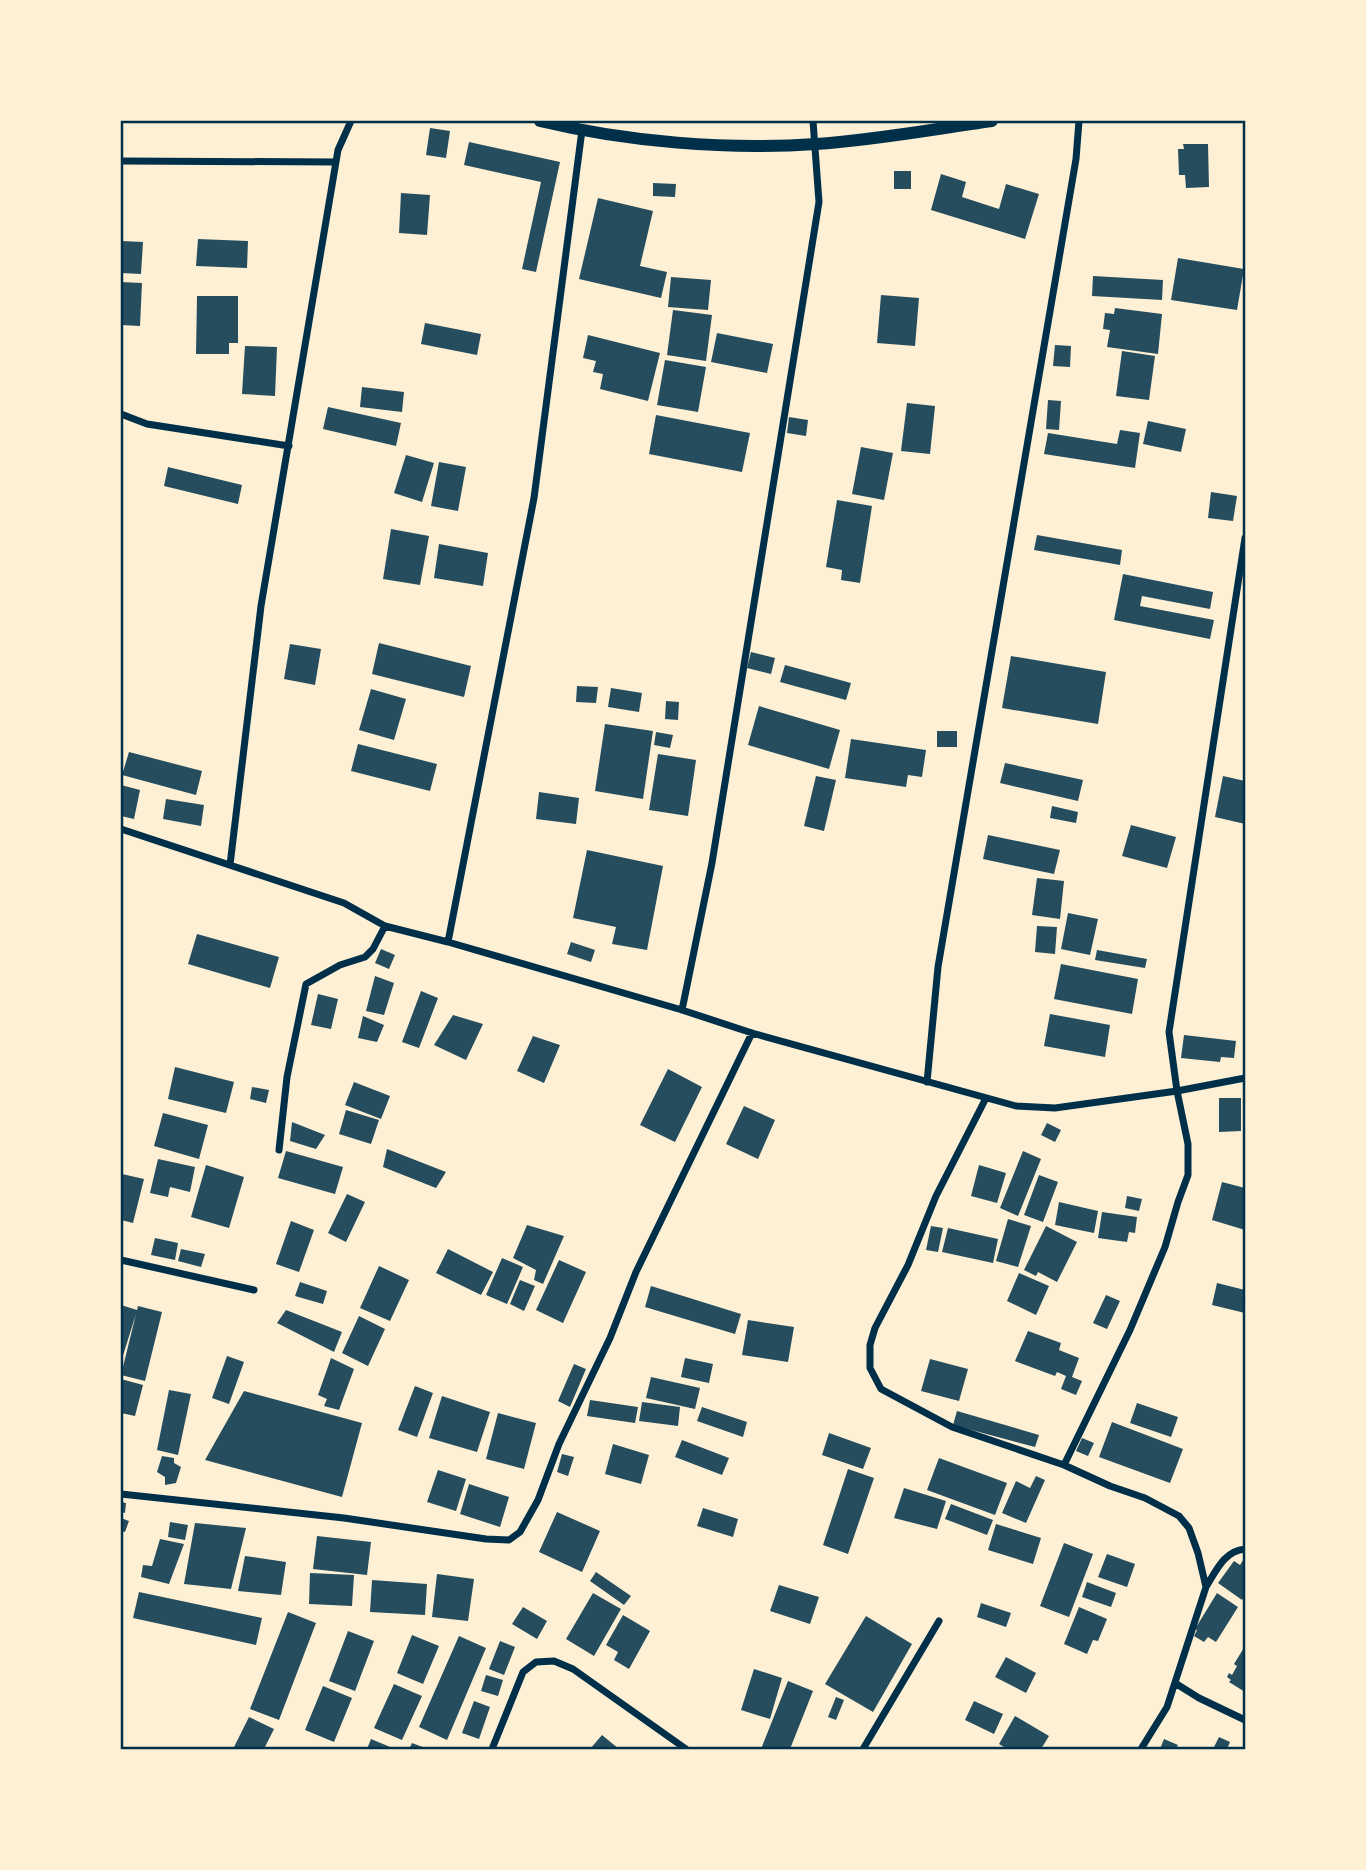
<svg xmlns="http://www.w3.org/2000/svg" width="1366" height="1870" font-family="Mulish,sans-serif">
	<rect width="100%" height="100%" fill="#fdf0d5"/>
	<path fill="#264d5e" d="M430,128L450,131L446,158L426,155Z
		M469,142L560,162L536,272L522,269L541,182L464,165Z
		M1183,144H1208L1209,187L1186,188L1185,175H1179L1178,149H1184Z
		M894,171H911V189H894Z
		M941,174L966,182L962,197L999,209L1006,184L1039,194L1025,239L931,210Z
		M653,183L676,184L675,197L653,196Z
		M401,193L430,195L427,235L399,233Z
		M598,198L653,211L640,266L667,272L661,298L579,279Z
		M198,239L248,241L247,268L196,266Z
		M121,241L143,242L141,274L121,273Z
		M1178,258L1244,269L1237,310L1171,300Z
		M1093,276L1163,280L1162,300L1092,296Z
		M671,277L711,280L708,310L668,307Z
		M121,282L142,283L140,326L121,325Z
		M881,295L919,298L915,346L877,343Z
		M197,296H238V343H229V354H196Z
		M1115,308L1162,314L1158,354L1107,347L1110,330L1103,329L1105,313L1114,314Z
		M673,310L712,315L706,361L667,355Z
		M425,323L481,334L477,355L421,344Z
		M717,333L773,344L767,373L711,362Z
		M588,335L660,353L648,401L600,389L603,374L593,372L596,361L583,358Z
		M1055,345L1071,346L1070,367L1053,366Z
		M245,346L277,347L275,396L242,394Z
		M1122,351L1155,356L1149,400L1116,396Z
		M665,360L706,367L698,412L657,405Z
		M362,387L404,392L402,412L360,407Z
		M1048,400L1061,401L1059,430L1046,429Z
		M907,403L935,406L930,454L901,451Z
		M328,407L401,423L396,446L323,429Z
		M656,415L750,433L742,472L649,454Z
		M789,417L808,420L806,436L787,433Z
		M1148,421L1186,429L1181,452L1143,444Z
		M1120,430L1140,433L1135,468L1044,454L1048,433L1117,444Z
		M861,447L893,453L884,500L852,494Z
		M406,455L434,463L422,502L394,493Z
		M439,462L466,467L458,511L431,506Z
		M168,467L242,485L238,504L164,486Z
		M1211,492L1237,496L1233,521L1208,518Z
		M837,500L872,506L860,583L841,580L842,570L826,567Z
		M391,529L429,536L420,585L383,579Z
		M1037,535L1122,550L1120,565L1034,550Z
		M439,544L488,553L483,586L434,578Z
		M1123,574L1213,592L1210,609L1142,596L1140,606L1214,620L1210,639L1114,620Z
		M379,643L471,666L464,697L372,674Z
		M290,644L321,649L315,685L284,679Z
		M751,652L775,658L771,674L747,668Z
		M1011,656L1106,672L1098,724L1002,708Z
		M785,665L851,683L846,700L780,682Z
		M577,686L598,687L596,703L576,702Z
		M611,688L642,693L639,712L608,707Z
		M371,689L406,699L394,740L359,730Z
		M666,701L679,702L678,720L665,719Z
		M759,706L840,730L829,769L748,745Z
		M605,724L653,731L643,799L595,791Z
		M937,731H957V747H937Z
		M656,732L673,735L670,748L654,745Z
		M851,739L926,750L922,777L908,775L906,787L845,778Z
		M358,744L437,764L430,791L351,771Z
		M129,752L202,771L196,795L122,775Z
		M658,754L696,760L688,816L649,810Z
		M1005,763L1083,780L1078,801L1000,783Z
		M816,776L836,780L824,831L804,826Z
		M1223,776L1245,781V824L1215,817Z
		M121,785L140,790L134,819L121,816Z
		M539,792L579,798L576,824L536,819Z
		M166,799L204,805L201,826L163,819Z
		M1052,806L1078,812L1076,823L1050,818Z
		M1131,825L1176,837L1167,868L1122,856Z
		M988,835L1060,850L1054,874L983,859Z
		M587,850L663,866L647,950L612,944L616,927L573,918Z
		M1037,878L1064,881L1060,919L1032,915Z
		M1068,913L1098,919L1090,955L1061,949Z
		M1037,926L1057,927L1055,954L1035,952Z
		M197,934L279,957L270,988L188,964Z
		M571,942L595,950L591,962L567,954Z
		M381,949L395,955L389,969L375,963Z
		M1097,950L1147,959L1145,968L1095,960Z
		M1061,964L1138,979L1132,1014L1054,999Z
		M375,976L394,983L384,1015L366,1011Z
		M421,991L438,998L419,1048L402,1042Z
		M318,994L338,999L331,1029L311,1025Z
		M1050,1014L1110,1025L1105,1057L1044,1046Z
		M453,1015L483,1024L466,1060L434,1045Z
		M363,1016L384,1025L377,1042L358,1038Z
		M1184,1035L1236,1041L1234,1058L1221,1057L1220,1062L1181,1058Z
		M533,1036L560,1045L544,1083L517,1071Z
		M175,1067L234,1082L226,1113L168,1099Z
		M668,1069L702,1087L675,1142L640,1125Z
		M354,1082L390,1096L381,1119L345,1105Z
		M252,1087L269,1090L266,1103L250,1099Z
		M1219,1098H1241V1131L1219,1132Z
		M744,1106L775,1120L758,1159L726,1144Z
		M346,1110L379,1120L371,1144L339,1134Z
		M163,1113L208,1125L199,1159L154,1146Z
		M292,1122L325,1135L316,1149L290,1141Z
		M1047,1123L1061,1130L1055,1142L1041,1135Z
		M387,1149L446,1172L436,1188L383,1167Z
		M286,1151L343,1167L335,1194L278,1178Z
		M1023,1151L1041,1159L1018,1216L1000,1208Z
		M158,1159L195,1167L190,1192L170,1187L168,1197L150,1193Z
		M206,1165L244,1177L229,1228L191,1217Z
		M979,1165L1006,1173L997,1203L971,1196Z
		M122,1174L144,1179L133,1223L121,1220Z
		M1039,1175L1058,1182L1043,1222L1024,1215Z
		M1222,1182L1245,1188V1230L1212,1220Z
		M347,1194L365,1202L346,1242L328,1233Z
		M1127,1196L1142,1199L1139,1211L1125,1208Z
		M1059,1202L1098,1211L1094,1233L1055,1225Z
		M1102,1212L1137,1217L1135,1233L1129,1232L1127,1242L1098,1238Z
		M1008,1219L1031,1226L1018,1267L996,1261Z
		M291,1221L314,1230L299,1272L276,1264Z
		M527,1225L564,1236L543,1284L534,1280L536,1270L513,1258Z
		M931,1226L943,1228L938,1252L926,1250Z
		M1046,1226L1077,1242L1057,1282L1038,1272L1036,1276L1024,1270Z
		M948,1228L998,1239L993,1263L942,1252Z
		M155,1238L178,1243L175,1260L151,1255Z
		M181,1249L205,1254L201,1267L178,1261Z
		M448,1249L493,1272L481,1295L436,1273Z
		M502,1258L523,1267L507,1304L486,1295Z
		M559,1260L586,1272L563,1323L536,1310Z
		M379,1266L409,1280L390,1321L360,1308Z
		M1019,1273L1049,1286L1036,1315L1007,1301Z
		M520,1280L535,1286L524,1311L510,1304Z
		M300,1282L327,1291L323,1304L295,1296Z
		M1217,1283L1245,1290V1313L1212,1305Z
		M651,1286L741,1314L735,1334L645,1307Z
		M1106,1295L1120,1301L1107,1329L1093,1323Z
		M121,1305L137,1310L138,1306L162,1312L145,1381L121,1375L136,1314L121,1362Z
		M286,1310L342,1332L334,1352L277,1323Z
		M359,1316L385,1329L368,1366L342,1353Z
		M748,1320L794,1327L788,1362L742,1355Z
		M1028,1331L1061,1343L1059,1350L1079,1358L1072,1377L1082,1381L1076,1395L1061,1389L1066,1376L1057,1372L1055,1376L1015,1361Z
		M227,1356L244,1362L229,1404L212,1398Z
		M331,1358L354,1369L339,1410L324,1406L327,1399L318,1395Z
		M685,1358L713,1364L709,1383L681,1377Z
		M930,1359L968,1369L959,1401L921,1391Z
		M574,1364L586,1369L570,1407L558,1401Z
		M651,1377L700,1388L695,1409L646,1398Z
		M121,1379L143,1385L135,1416L121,1413Z
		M415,1386L433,1393L417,1437L398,1430Z
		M169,1390L191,1394L178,1455L157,1450Z
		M244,1391L362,1423L342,1497L205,1460Z
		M442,1396L490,1412L477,1452L429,1438Z
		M590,1400L638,1407L635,1423L587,1416Z
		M642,1402L680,1407L678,1426L639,1421Z
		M1137,1403L1178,1417L1171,1437L1130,1423Z
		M702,1407L747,1422L743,1437L697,1421Z
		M957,1411L1039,1435L1035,1447L953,1425Z
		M498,1413L536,1423L524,1469L486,1459Z
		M1112,1422L1183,1449L1170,1483L1099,1457Z
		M829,1433L871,1448L863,1469L822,1455Z
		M1082,1438L1094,1443L1088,1456L1076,1451Z
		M682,1440L729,1458L722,1475L675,1457Z
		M613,1444L649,1455L641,1484L605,1474Z
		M562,1454L574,1457L568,1476L557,1472Z
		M162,1456L174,1458V1463L181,1467L176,1483L165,1485V1477L157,1472Z
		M939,1458L1007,1483L995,1515L927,1490Z
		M848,1469L874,1478L848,1554L823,1545Z
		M438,1470L466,1479L456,1511L427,1502Z
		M1036,1476L1045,1480L1026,1523L1002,1513L1016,1481L1030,1488Z
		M469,1484L509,1497L500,1527L460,1514Z
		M904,1488L946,1501L937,1529L894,1518Z
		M121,1502L126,1503L125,1513L121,1512Z
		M951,1504L993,1520L987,1535L945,1519Z
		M703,1508L738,1519L733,1537L697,1526Z
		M557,1512L600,1531L582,1572L539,1552Z
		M121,1518L129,1521L125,1532L121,1531Z
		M170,1522L188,1525L185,1540L168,1537Z
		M195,1523L246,1528L231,1589L184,1584Z
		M996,1524L1041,1538L1033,1564L988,1550Z
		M317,1536L371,1542L367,1575L313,1569Z
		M160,1539L184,1544L169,1584L141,1577L143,1565L152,1566Z
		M1064,1543L1093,1554L1069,1617L1040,1606Z
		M1107,1554L1135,1564L1127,1587L1098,1577Z
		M245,1556L286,1562L281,1595L238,1591Z
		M1245,1557V1595L1242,1600L1218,1583L1234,1561L1240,1565Z
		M596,1572L631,1596L624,1605L590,1581Z
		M310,1573L354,1575L352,1606L309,1604Z
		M437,1574L474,1579L468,1621L432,1617Z
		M372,1580L427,1584L425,1615L370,1612Z
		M1087,1582L1116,1593L1111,1607L1082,1597Z
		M779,1585L819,1597L810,1624L770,1611Z
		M139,1592L262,1618L256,1645L133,1618Z
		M593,1593L621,1609L594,1656L566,1639Z
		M1217,1593L1238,1607L1216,1642L1208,1637L1204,1642L1194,1636L1197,1630L1195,1629Z
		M981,1603L1011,1613L1006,1627L977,1617Z
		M523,1607L547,1621L537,1639L512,1624Z
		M1079,1607L1107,1619L1098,1641L1093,1640L1087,1654L1064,1644Z
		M288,1612L316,1623L279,1720L250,1709Z
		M623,1615L650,1631L629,1669L614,1660L618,1652L606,1645Z
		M866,1616L912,1644L873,1712L825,1684Z
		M348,1631L374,1641L355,1691L329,1681Z
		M412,1635L439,1646L423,1684L397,1673Z
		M459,1636L486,1648L447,1740L419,1727Z
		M500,1641L515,1647L504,1675L489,1669Z
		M1245,1646V1692L1229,1682L1231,1680L1227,1677L1229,1673L1232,1675L1237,1666L1234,1664Z
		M1006,1657L1036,1673L1026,1693L995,1677Z
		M754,1669L782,1678L770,1719L741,1710Z
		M486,1675L503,1680L498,1696L481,1691Z
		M788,1681L813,1691L790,1749H761Z
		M394,1684L422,1696L402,1740L374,1728Z
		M323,1686L352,1698L334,1742L305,1730Z
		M836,1697L844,1700L836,1720L828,1717Z
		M474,1701L490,1707L479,1739L462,1733Z
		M974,1701L1003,1714L994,1734L965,1720Z
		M1015,1716L1049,1736L1041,1749H1007L999,1744Z
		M249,1717L274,1729L264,1749H233Z
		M602,1735L619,1749H590Z
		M1219,1737L1230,1742L1227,1749H1213Z
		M371,1739L395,1749H367Z
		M1164,1739L1178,1745L1176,1749H1160Z
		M412,1743L428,1749H409Z"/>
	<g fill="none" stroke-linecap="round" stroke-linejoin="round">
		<path stroke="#003049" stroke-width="7" d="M121,161L336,162
			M121,414L147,424L289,446
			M121,829L344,903L385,926L448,942L682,1010L752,1033L1016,1106L1055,1108L1177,1091L1245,1078
			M230,865L261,606L338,150L351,121
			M448,942L534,498L582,130
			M682,1010L712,863L819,202L813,121
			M927,1082L938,967L1076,159L1079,121
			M986,1098L936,1196L908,1265L875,1328L870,1345V1368L881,1389L952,1427L1064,1465L1110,1486L1145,1498L1179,1516L1189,1528L1198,1553L1206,1587L1167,1707L1141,1749
			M279,1150L287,1077L306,984L340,965L365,957L373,949L385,926
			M121,1260L254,1290
			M1064,1465L1130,1330L1165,1247L1178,1202L1188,1175V1144L1177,1091L1169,1032L1245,538
			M121,1494L344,1518L486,1539L509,1540L520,1532L538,1500L559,1444L610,1338L636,1272L752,1033
			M1206,1587C1216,1571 1224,1551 1245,1549
			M1175,1683L1199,1698L1245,1720
			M492,1749L523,1672L536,1662L554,1661L573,1669L686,1749
			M863,1749L939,1621"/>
		<path stroke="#003049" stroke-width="12" d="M540,121C627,142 727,150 816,144C875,140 934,129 992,121"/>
	</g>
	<rect width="1366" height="1870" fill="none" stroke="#fdf0d5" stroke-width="245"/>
	<rect x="122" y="122" width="1122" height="1626" fill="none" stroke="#003049" stroke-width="2.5"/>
</svg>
